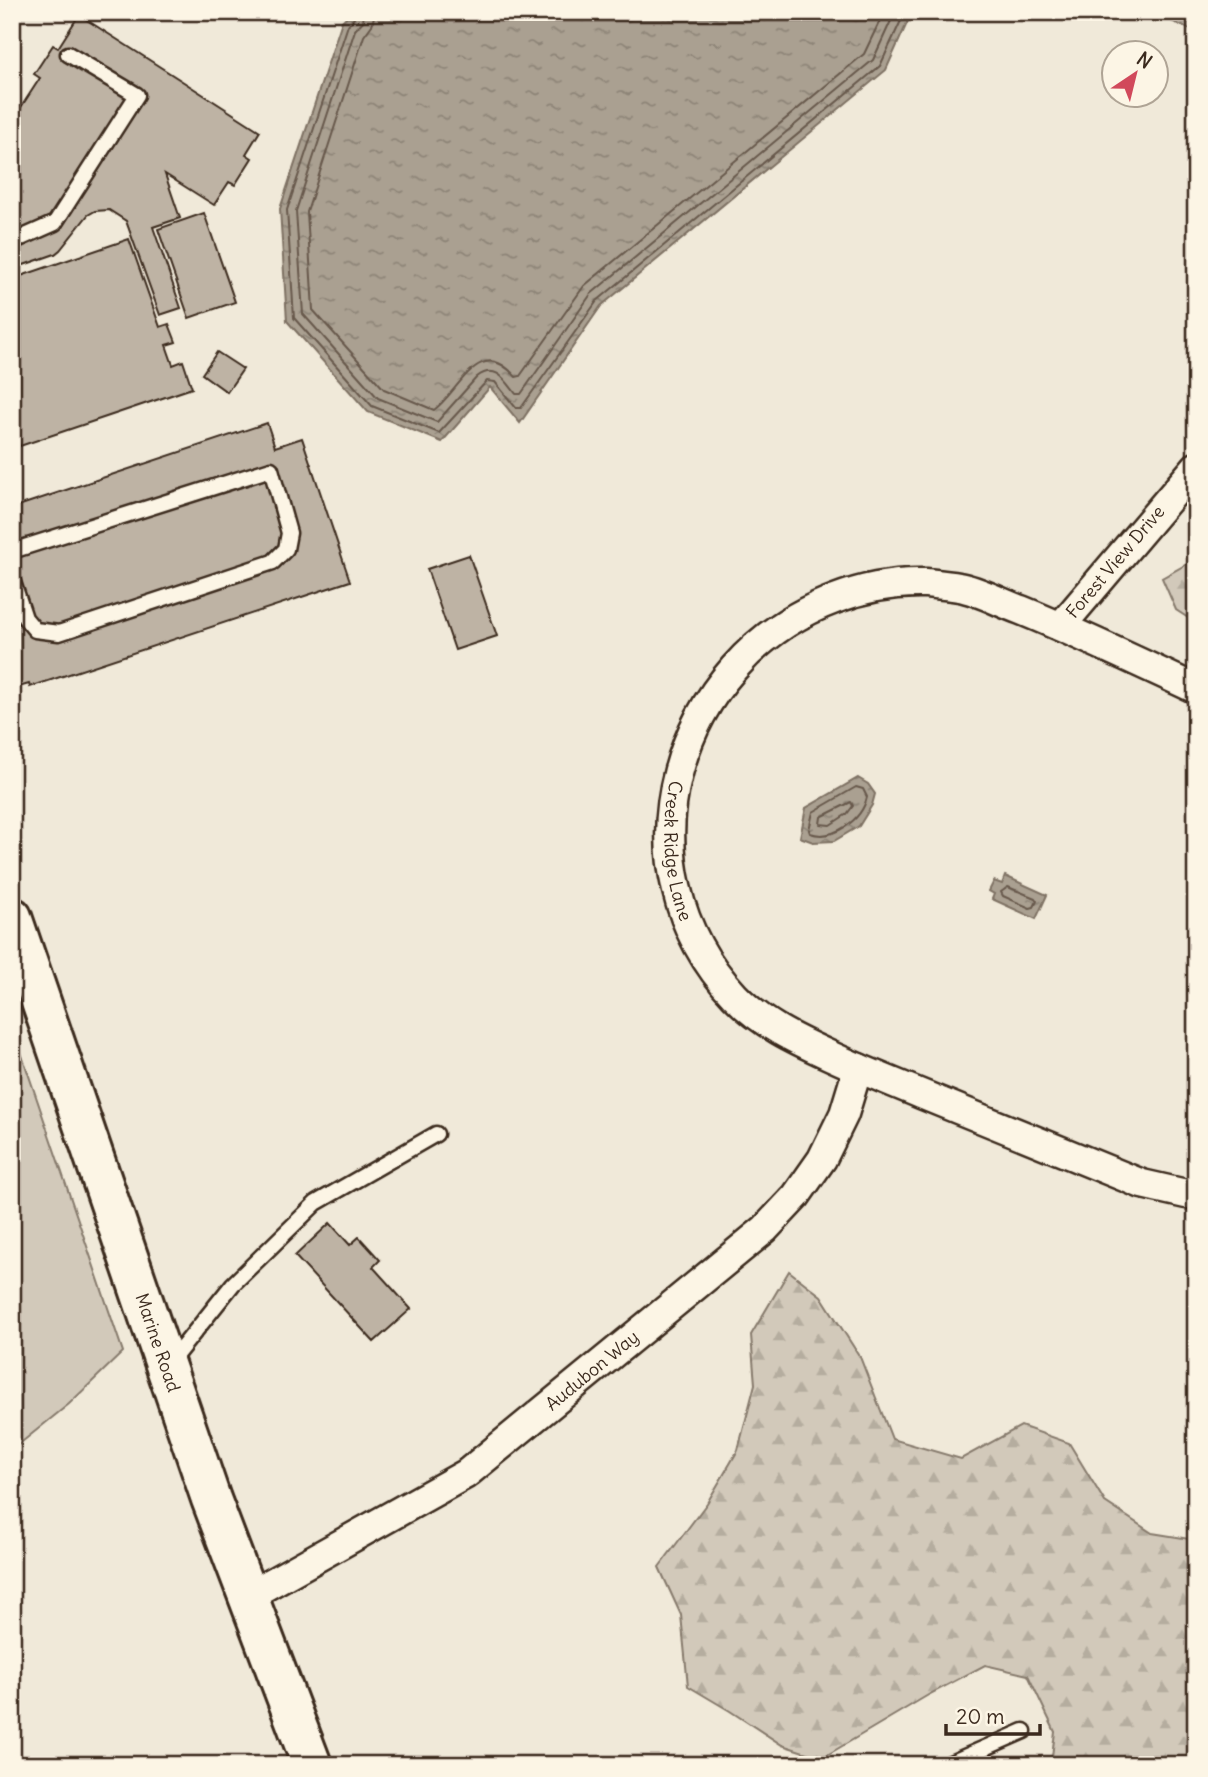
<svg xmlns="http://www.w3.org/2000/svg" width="1208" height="1777" font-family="Delius,sans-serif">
	<defs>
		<pattern id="forest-firs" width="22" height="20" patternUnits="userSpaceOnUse" patternTransform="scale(1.75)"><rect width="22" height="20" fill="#d2c9ba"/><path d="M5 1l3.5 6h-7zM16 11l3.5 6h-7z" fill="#b5ad9f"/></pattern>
		<pattern id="water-ripples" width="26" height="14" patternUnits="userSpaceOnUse" patternTransform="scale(1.75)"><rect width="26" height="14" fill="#aaa091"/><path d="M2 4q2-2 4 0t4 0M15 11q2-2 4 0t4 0" fill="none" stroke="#8c8376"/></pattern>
	</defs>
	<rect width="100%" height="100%" fill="#f0e9d9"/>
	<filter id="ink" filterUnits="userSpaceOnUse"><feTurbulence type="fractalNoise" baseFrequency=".0143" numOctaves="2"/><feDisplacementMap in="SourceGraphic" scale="14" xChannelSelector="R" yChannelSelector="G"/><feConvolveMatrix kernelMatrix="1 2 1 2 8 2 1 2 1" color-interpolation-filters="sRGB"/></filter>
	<g filter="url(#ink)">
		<path fill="#d2c9ba" stroke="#867a6c" stroke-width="2" d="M12,1026L123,1352L69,1404L12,1450Z"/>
		<path fill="url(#forest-firs)" stroke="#867a6c" stroke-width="2" d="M1151,12H1196V32Z
			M1196,559V623L1176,610L1162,578Z
			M789,1271L821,1296L860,1357L892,1439L961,1459L1021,1426L1069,1443L1105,1502L1152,1533L1196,1540V1551L1189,1576L1193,1607L1196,1610V1765H1051L1055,1732L1028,1675L985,1665L930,1694L822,1758L782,1745L730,1711L688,1686L681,1615L659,1567L707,1503L738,1450L755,1384L751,1335Z"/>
		<path fill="url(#water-ripples)" stroke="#7e7163" stroke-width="2" d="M351,12H912L886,70L601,306L520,423L490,387L442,442L368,412L287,321L280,209L342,21Z
			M858,778L868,784L875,794L872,805L859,826L834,841L813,842L800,837L806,808Z
			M1005,876L1047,895L1036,919L992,899L994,894L989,891L994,881L1002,884Z"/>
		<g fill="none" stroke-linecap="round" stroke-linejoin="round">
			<path stroke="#67594c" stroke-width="2" d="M355,12L354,18L348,25L287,210L294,318L372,406L439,433L487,381L495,382L516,408H521L597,301L880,66L905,12
				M364,12L363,21L355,30L296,211L303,314L378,398L437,422L477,377C496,363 505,380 516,394H521L591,294L873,60L895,12
				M375,12L372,25L364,36L307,212L313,310L384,389L434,410C460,391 479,334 516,377L520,376L584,286L864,54L884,12
				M856,787L863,789L867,797C862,820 833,841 810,833L809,830L813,812Z
				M851,802L853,806L847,814L830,825L820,824L821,817Z
				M1008,887L1035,898L1037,901L1034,907L1030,908L1003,896L1001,892Z"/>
		</g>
		<path fill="#beb3a4" stroke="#3b2a1e" stroke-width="2" d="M79,15L260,131L246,154L252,158L235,185L229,182L214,205L165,174L180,218L153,227L181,308L160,315L126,221L109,210L95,211L88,215L60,250L55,254L12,269V121L40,78L34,74L53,45L58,48Z
			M204,213L235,302L189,318L158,229Z
			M129,239L160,327L169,324L176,342L166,345L173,365L183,361L192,388L20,446L16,435L12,436V279Z
			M217,352L243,369L227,392L202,374Z
			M267,423L275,447L302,438L350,581L30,687L29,684L12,689V508Z
			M469,555L497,636L455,650L427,569Z
			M330,1223L350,1245L359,1237L380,1260L373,1267L411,1309L374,1342L295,1256Z"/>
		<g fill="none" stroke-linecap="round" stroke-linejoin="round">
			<g stroke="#3b2a1e" stroke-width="19">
				<path id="service" d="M12,242L55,223L137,95L68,54
					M12,551L271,469L289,533L286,549L273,562L59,633L35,630L25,618L12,579
					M169,1364L233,1284L316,1203L436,1134
					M946,1765L1024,1731"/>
			</g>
			<g stroke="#3b2a1e" stroke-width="33">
				<g id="minor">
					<path id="s1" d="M1061,626L1196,467"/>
					<path id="s2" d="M1196,689C1138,662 1080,634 1021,610C1001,603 978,590 959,587C948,585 936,584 926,583C895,582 863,588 835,599C673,659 613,867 735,996C762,1024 794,1039 829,1055C859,1069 890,1081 921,1094C994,1124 1068,1154 1142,1184L1186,1194H1196"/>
					<path id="s3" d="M248,1596L466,1474L765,1229L796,1196L822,1159L844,1114L858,1068"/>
				</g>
			</g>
			<g stroke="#3b2a1e" stroke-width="44">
				<g id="secondary">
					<path id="s4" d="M12,917L211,1499L312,1765"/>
				</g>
			</g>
			<use href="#service" stroke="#fcf5e5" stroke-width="14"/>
			<use href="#minor" stroke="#fcf5e5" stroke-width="28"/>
			<use href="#secondary" stroke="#fcf5e5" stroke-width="38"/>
		</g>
	</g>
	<g text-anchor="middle" stroke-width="5" stroke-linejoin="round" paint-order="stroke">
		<g font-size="18" fill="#3b2a1e" stroke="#fcf5e5">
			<text dy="6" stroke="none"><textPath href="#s1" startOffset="84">Forest View Drive</textPath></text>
			<text dy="6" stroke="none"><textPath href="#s2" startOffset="707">Creek Ridge Lane</textPath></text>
			<text dy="6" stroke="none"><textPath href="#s4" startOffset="450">Marine Road</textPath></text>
			<text dy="6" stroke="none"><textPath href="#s3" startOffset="413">Audubon Way</textPath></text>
		</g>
	</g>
	<rect width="1208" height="1777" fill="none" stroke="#fcf5e5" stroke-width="42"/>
	<rect x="21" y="21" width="1166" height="1735" fill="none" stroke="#3b2a1e" stroke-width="2.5" filter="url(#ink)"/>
	<g transform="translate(1135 74) rotate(35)"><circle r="33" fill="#fcf5e5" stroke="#afa495" stroke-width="2"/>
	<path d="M0-5L12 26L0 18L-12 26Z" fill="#d1495b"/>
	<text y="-10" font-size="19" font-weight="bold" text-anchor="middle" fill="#3b2a1e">N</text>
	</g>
	<path d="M946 1724v10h94v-10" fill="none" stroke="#3b2a1e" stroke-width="3.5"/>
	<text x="956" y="1724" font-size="21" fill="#3b2a1e" stroke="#fcf5e5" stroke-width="5" paint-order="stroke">20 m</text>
</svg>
